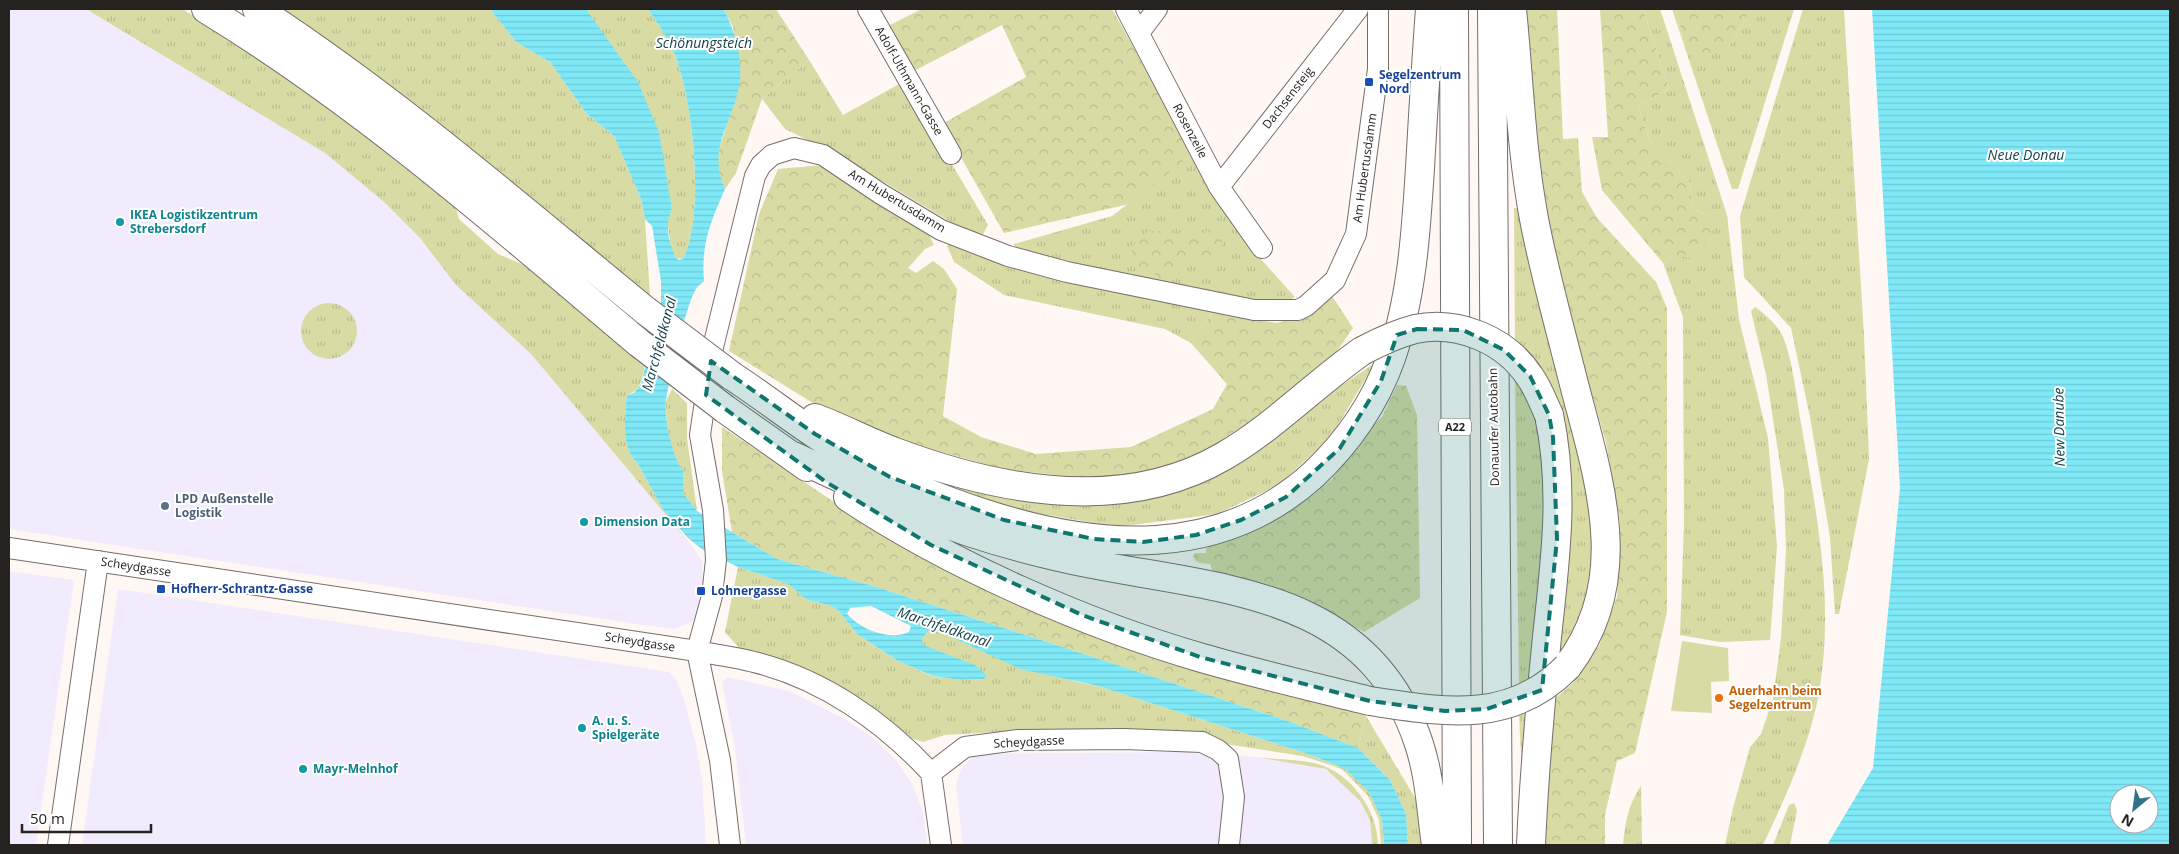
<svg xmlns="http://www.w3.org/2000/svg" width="2179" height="854" font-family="'Open Sans',sans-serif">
	<defs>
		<pattern id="grass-tufts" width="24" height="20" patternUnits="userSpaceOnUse" patternTransform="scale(1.25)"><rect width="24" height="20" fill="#d8dba4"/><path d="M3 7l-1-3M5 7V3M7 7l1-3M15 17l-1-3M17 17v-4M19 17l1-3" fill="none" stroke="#b9bc8d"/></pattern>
		<pattern id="forest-crowns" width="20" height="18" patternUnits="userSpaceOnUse" patternTransform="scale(1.25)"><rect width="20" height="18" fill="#d8dba4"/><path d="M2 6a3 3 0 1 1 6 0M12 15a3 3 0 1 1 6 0" fill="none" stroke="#b9bc8d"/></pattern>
		<pattern id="water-rules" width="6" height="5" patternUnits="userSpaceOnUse" patternTransform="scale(1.25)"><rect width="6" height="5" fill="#80e9f8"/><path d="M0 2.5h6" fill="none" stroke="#6ec8d4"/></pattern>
	</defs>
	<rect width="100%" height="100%" fill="#fef7f4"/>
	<path fill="#f1ebfd" d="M9,9H86L325,153L384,202L420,238L456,285L531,354L693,547L702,561L703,603L692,622L675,629L643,625L9,529Z
		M9,571L74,580L36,845H9Z
		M118,589L669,672L676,679L681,690L696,744L702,781L706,845H82Z
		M728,677L792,692L846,720L869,735L895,759L913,786L923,812L927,845H746L735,747L722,682Z
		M1187,752L1255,757L1326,769L1360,801L1370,820L1372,845H963L956,784L962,767L976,754Z"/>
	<path fill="url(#grass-tufts)" d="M86,9H182L225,34L344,115L455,205L459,219L498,254L534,269L645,365C642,378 642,390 627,395C625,417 620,447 638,464L664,511L693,547L531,354L456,285L420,238L384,202L325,153Z
		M279,9H490L516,42L550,62L586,113L614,136L641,199L645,219L650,296L428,114Z
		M586,9H648C656,22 666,34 672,48C693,95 706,214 683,259L676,258L671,248L668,227L667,219L672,209L665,175Z
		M1643,9H1660L1727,215L1739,319L1768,438L1777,546L1770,640L1720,642L1680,635L1684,523L1683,317L1663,263L1674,255L1710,217L1693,208L1690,183L1649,140L1638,106L1669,89Z
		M1672,9H1676L1685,48H1728L1752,9H1794L1738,189H1732Z
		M1803,9H1844L1864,336L1869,459L1839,614H1835L1830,537L1810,417L1791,328L1744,277L1740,216Z
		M809,60L843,115L903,82L988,225L983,234L969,233L842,157L785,129L762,99Z
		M1193,154L1259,257L1295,297L1279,305L1019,253L1014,244L1112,216Z
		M1514,208H1522L1590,488L1595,578L1583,620L1552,665L1570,497L1515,343Z
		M953,243L1213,312L1191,343L1165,329L1004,295L954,262L947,246Z
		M301 331a28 28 0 1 1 56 0a28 28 0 1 1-56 0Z
		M1755,307C1765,314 1775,323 1781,333C1791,350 1797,398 1800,418C1816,511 1835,599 1819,693C1809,746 1786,796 1763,845H1725L1733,808L1750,747L1761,734L1773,699L1781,638L1786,551L1784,490L1766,374L1751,311Z
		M1375,363L1330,438L1277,486L1217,514L1116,527L987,504L883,463L1030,496L1277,434L1336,389Z
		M1515,377C1520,385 1528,394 1531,403C1565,479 1540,600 1531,682L1519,687Z
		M672,389L687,403V438L697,511L684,494L683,470C670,456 666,424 666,404C666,399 670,394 672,389Z
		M738,567L788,584L807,600L829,605L838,610L857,634L898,661L932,676L961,680L984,679L922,645V639L929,630C947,633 962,642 980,649C1018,663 1058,680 1098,686L1305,753L1344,768L1369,791L1382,820L1384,845H1381L1379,820L1368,796L1342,769L1303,756L1142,731H1017L945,735L923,742L902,735L784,663L739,648L725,632Z
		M1529,710L1523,796L1519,714Z
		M1366,716L1423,811L1425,845H1408L1406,814L1390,780L1358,748Z
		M1256,757C1276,760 1299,759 1318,764C1351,773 1378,811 1378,845H1372L1370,820L1360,801L1326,769Z
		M1641,786L1642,845H1623C1625,823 1628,805 1641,786Z
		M1794,803L1797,810L1790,845H1773L1789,805Z"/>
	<path fill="url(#forest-crowns)" d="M724,9H776L809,60L762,99L736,173L725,189L718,173V153L739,85L733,27Z
		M922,9H1112L1193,154L1129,204L1004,233L942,124L1026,77L1002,25L914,71L886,27Z
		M1526,9H1557L1563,139L1578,138L1582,192L1597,218L1656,282L1667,308V612L1635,753L1617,761L1605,815V845H1541L1551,702L1572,684L1599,646L1617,597L1620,523L1606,442L1562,294L1531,122Z
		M1600,9H1643L1669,89L1638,106L1649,140L1690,183L1693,208L1710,217L1713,231L1696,259L1674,255L1663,263L1602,190L1592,137H1608Z
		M1676,9H1752L1728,48L1697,58L1685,48Z
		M824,165L926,229L934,245L925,249L908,268L916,273L933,261L944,269L957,289L943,416L981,437L1036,454L1131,447L1213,409L1227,384L1191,343L1213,312L1277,323L1310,312L1332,296L1353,328L1335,354L1267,410L1202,453L1177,464L1148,473L1109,479L1083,478L1003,469L927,448L837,418L729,351L759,214L778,169Z
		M1209,229L1222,237V245L1218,249L1217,257L1208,261L1194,257C1190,270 1175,276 1164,282L1157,279L1153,266L1148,269L1138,268C1126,250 1133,242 1149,231H1169L1181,237L1196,238Z
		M1397,385L1406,386L1417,415L1420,598L1364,632L1333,614L1283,592L1214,575L1210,564C1202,563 1197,564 1193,557L1195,553H1206V549L1212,544L1249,533L1283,516L1311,497L1332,479L1361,437L1382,417Z
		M722,427L861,520L1139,649L1366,716L1358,748L1288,721L1035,638L873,586L777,559L732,532L722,471Z"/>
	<path fill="#d8dba4" d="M1682,641L1728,648L1729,681L1711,682L1712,713L1671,711Z"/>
	<path fill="url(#water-rules)" fill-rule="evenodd" d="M490,9H586L638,82L659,132L672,209C664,225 669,243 676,258L679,260L683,259C706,214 693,94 672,48C666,34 656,22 648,9H724C735,32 744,60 739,87C731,126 707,149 725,189C710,223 701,244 704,281C702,284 697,286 696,289C686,304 669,381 666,401C664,418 672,458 683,470L684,494L697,511L777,559L873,586L1035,638L1288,721L1358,748L1390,780L1406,814L1408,845H1384L1382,820L1369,792L1344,768L1305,753L1098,686L1020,669L941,632L929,630L922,639L923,645L975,665L987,676L984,679L961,680L933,676L898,661L857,634L838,610L829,605L807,600L788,584L738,567L703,550L688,538L664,511L638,464C620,447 625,417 627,395L634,393L641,384L661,301V281L652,226L645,219L641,199L614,136L586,113L550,62L516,42ZM871,606L911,626L909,632C889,641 862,630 847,614L850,608Z
		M1872,9H2170V845H1827L1873,768L1900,488ZM2119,794H2149V824H2119Z"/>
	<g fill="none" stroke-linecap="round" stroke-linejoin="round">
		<g stroke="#766e6b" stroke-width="22">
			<path id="street" d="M868,9L951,154
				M1126,9L1219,187L1262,248
				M1139,33L1157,9
				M1219,187L1358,9
				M9,548L697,651C716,655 736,657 754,662C823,679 884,722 931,773
				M931,773L965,747L1018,740L1124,739L1202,742L1218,750L1228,759L1234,797L1229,845
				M931,773L941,845
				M58,845L98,561
				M730,845L720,760L697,651L712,596L716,560L713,510L700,435L713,347L755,176L761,165L772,155L794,148L823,155L881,194L941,230L1008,256L1067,272L1254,310H1298L1306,306L1335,280L1356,234L1378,69V9"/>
		</g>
		<g stroke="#766e6b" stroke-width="30">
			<path id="highway" d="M206,9C362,104 499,225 639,343
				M257,9C395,99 519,207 646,311
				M1454,9L1457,845
				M1492,9L1498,845
				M1512,9C1519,79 1521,149 1534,219C1545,276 1561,332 1575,388C1600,483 1633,581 1567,667
				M732,376C772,402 809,433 850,456C893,480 939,499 986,514C1098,550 1219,560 1313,475C1347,443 1375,403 1391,358C1412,297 1416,232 1420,168C1423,115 1426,62 1430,9
				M725,409L807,467
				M815,418C842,428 868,442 895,452C999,491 1123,515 1224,456C1274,427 1315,384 1362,351
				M793,456C835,475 877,496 920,514C964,532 1008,545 1054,556C1193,590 1365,578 1419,744C1430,777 1431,811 1436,845
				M848,497C949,564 1085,624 1202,658C1257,674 1314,687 1370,701
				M1531,845C1534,776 1540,707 1547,637C1555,562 1565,490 1549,415"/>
		</g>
		<use href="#street" stroke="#fff" stroke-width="20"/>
		<use href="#highway" stroke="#fff" stroke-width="28"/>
		<g stroke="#766e6b" stroke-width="30" stroke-linecap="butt">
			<path id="highway-bridge" d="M646,311L732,376
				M639,343L725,409
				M1362,351C1379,342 1396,334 1415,329C1458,320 1506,340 1530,377C1538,388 1543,402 1549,415
				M1370,701C1443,712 1510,725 1567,667"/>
		</g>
		<use href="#highway-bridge" stroke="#fff" stroke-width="28"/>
	</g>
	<path fill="#0f766e" fill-opacity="0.2" stroke="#0f766e" stroke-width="4" stroke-dasharray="10 6" stroke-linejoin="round" d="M1417,329L1463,330L1504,350L1530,376L1549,415L1553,437L1557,539L1542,690L1487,709L1445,711L1370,701L1200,657L1082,615L931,545L826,482L706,395L711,361L815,434L890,477L1004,520L1094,539L1143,542L1196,535L1241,520L1286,497L1340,448L1381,381L1397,335Z"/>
	<g fill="#1a4fb4" stroke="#fff" stroke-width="2">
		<rect x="1364" y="77" width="10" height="10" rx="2.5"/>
		<rect x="156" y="584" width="10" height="10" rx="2.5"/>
		<rect x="696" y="586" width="10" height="10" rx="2.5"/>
	</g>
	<g fill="#0f9aa8" stroke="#fff" stroke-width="2">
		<circle cx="120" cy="222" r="5"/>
		<circle cx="584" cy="522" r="5"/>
		<circle cx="582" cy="728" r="5"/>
		<circle cx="303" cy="769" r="5"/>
	</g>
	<circle fill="#5c6f8a" stroke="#fff" stroke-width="2" cx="165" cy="506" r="5"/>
	<circle fill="#e8710a" stroke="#fff" stroke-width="2" cx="1719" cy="698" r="5"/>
	<g text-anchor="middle" stroke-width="4" stroke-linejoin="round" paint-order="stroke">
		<rect fill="#fff" stroke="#666463" stroke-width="1" x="1439" y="418.5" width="32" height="17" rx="4"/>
		<g font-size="11" font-weight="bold" fill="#252220">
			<text x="1455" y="431">A22</text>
		</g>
		<g font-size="12" font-weight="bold" fill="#164399" stroke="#fff" text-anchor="start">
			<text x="1379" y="79">Segelzentrum<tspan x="1379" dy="14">Nord</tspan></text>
			<text x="171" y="593">Hofherr-Schrantz-Gasse</text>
			<text x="711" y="595">Lohnergasse</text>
		</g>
		<g font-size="12" fill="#252220" stroke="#fff">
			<text transform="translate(909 81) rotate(60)" y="4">Adolf-Uthmann-Gasse</text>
			<text transform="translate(1288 98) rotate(-52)" y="4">Dachsensteig</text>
			<text transform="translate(1190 131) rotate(62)" y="4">Rosenzeile</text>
			<text transform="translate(1365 168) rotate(-82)" y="4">Am Hubertusdamm</text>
			<text transform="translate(897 201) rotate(31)" y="4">Am Hubertusdamm</text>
			<text transform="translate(1494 427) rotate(-91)" y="4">Donauufer Autobahn</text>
			<text transform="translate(136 567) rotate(9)" y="4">Scheydgasse</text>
			<text transform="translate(640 642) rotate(9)" y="4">Scheydgasse</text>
			<text transform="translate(1029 742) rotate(-3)" y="4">Scheydgasse</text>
		</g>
		<g font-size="12" font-weight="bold" fill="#0d838f" stroke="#fff" text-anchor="start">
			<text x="130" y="219">IKEA Logistikzentrum<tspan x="130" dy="14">Strebersdorf</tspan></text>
			<text x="594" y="526">Dimension Data</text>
			<text x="592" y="725">A. u. S.<tspan x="592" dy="14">Spielgeräte</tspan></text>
			<text x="313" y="773">Mayr-Melnhof</text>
		</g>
		<g font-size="12" font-weight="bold" fill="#4e5e75" stroke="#fff" text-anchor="start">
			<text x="175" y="503">LPD Außenstelle<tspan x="175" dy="14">Logistik</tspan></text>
		</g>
		<g font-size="12" font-weight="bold" fill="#c56008" stroke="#fff" text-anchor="start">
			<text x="1729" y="695">Auerhahn beim<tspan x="1729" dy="14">Segelzentrum</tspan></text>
		</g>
		<g font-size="14" font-style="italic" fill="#13434a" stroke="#fff">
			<text x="704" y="48">Schönungsteich</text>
			<text x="2026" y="160">Neue Donau</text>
			<text transform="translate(659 344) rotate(-75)" y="5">Marchfeldkanal</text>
			<text transform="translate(2059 427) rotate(-91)" y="5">New Danube</text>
			<text transform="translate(944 627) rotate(19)" y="5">Marchfeldkanal</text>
		</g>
	</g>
	<rect width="2179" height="854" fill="none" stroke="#252220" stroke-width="20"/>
	<g transform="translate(2134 809) rotate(209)"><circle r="24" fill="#ffffff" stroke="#a8a7a6"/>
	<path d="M0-4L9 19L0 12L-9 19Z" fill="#347288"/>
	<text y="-8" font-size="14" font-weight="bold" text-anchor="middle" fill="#252220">N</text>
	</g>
	<path d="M22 824v8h129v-8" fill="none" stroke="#252220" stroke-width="2.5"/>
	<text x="30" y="824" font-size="15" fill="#252220" stroke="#ffffff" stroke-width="4" paint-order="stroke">50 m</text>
</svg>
